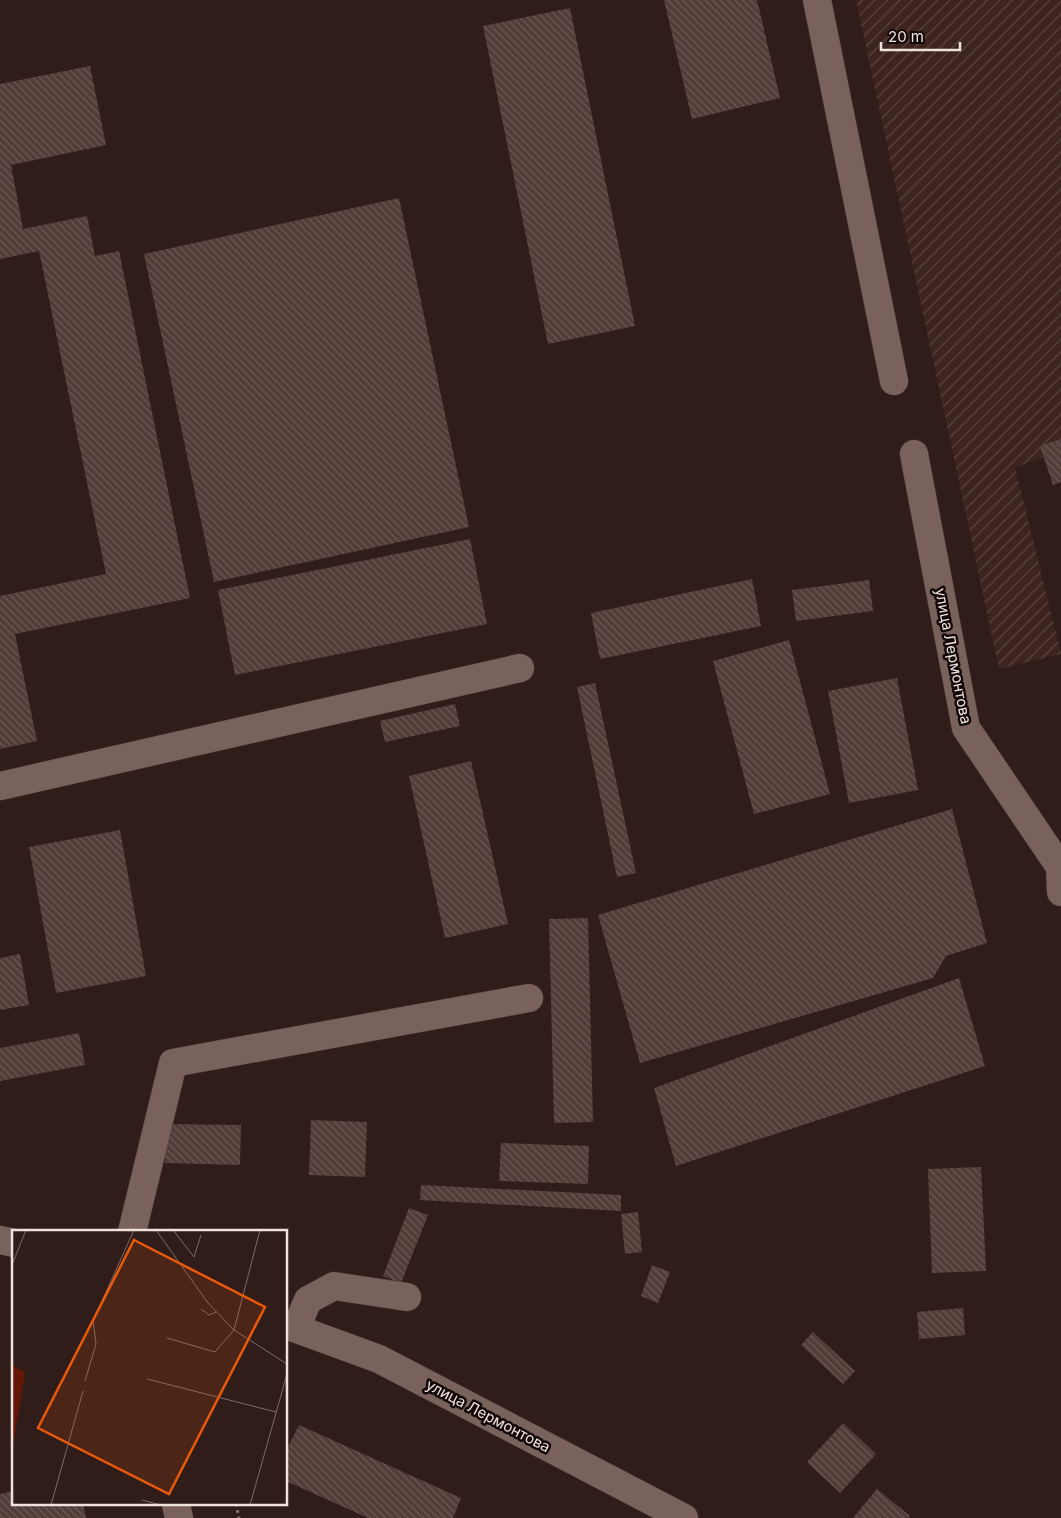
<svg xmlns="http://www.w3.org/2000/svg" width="1061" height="1518" font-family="Inter,sans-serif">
	<defs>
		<pattern id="industrial-furrows" width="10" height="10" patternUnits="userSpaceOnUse" patternTransform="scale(1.25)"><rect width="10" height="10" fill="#3e241e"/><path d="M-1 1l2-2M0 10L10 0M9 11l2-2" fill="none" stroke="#5a443e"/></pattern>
		<pattern id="building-back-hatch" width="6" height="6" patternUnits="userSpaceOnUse" patternTransform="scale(1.25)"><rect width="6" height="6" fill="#513c37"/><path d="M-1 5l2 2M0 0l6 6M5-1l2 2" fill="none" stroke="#6a5854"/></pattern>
	</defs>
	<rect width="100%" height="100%" fill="#301d19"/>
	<path fill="url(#industrial-furrows)" d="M856,0H1061V451L1015,467L1061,654L999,669Z"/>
	<path fill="url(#building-back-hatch)" d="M664,0H757L780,98L692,119Z
		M570,8L635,326L548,344L483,26Z
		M90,66L106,145L11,165L23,229L87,216L95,256L119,251L190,598L15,634L37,741L0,749V596L106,574L39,251L0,259V84Z
		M399,198L469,527L214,582L144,254Z
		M1061,439V482L1053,485L1040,446Z
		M470,539L487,624L235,675L218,590Z
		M752,579L761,626L600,659L591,613Z
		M869,580L873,611L796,621L792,590Z
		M789,640L830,794L754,814L713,661Z
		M897,678L918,790L849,803L828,691Z
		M595,683L636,873L617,877L577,687Z
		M455,704L460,726L385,742L380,721Z
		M471,761L508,924L445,938L409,776Z
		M952,809L987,943L946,956L933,978L640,1063L598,915Z
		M120,830L146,976L56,993L29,847Z
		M588,918L593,1122L554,1123L549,919Z
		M20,954L29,1005L0,1010V958Z
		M959,978L985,1066L676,1166L654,1088Z
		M79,1033L85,1065L0,1081V1048Z
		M311,1120L367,1122L365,1177L309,1175Z
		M165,1124L241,1125L240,1165L165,1163Z
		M501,1143L589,1146L588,1184L499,1181Z
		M981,1167L986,1271L932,1273L928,1169Z
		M421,1185L621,1195V1211L420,1200Z
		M409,1208L428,1215L401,1283L383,1276Z
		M638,1212L642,1252L625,1254L621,1214Z
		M652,1265L670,1272L658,1303L641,1296Z
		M963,1308L965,1335L919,1339L917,1312Z
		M813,1332L855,1371L843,1384L801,1345Z
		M843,1423L876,1454L840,1493L807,1462Z
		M299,1425L461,1498L453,1518H368L286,1481V1451Z
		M877,1489L910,1516L908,1518H853Z
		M14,1491V1504H83L86,1518H0V1494Z"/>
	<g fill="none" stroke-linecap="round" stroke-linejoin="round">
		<g stroke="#4b3b38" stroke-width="29">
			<path id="minor" d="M817,0L894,381
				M914,454L966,728L1060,867L1061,892
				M0,786L520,668
				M132,1232L173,1063L529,998
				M0,1240L14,1243
				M286,1325L379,1359L684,1518
				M296,1328L308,1300L334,1286L407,1297
				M176,1504L179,1518"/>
		</g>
		<path stroke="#8e7e7a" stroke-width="3" stroke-dasharray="2.5 4" stroke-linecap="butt" d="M236,1504L239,1518"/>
		<use href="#minor" stroke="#79625c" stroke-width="28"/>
	</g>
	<g text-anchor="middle" stroke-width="5" stroke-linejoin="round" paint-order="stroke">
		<g font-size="15" fill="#efe1de" stroke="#120908">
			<text transform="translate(953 656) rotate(79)" y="5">улица Лермонтова</text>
			<text transform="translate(488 1416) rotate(28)" y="5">улица Лермонтова</text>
		</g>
	</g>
	<g transform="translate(12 1230)">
		<rect width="275" height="275" fill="#301d19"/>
		<path d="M0,135L13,142L0,223Z" fill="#641607"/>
		<path fill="none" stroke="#7c6b68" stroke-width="1" d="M144,0L196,73L222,100L275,134M161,0L182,27L189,5M0,35L14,0M189,79L197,85L204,82M155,108L203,122L222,100L248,0M135,149L264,182M73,151L84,114L81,91L122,0M130,270L149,275M39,275L71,161M238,275L275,144"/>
		<path fill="#e8590c" fill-opacity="0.15" stroke="#e8590c" stroke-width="2.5" d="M122,10L253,77L157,264L26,198Z"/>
		<rect width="275" height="275" fill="none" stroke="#efe1de" stroke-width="2.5"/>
	</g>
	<path d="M881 42v8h79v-8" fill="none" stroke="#efe1de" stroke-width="2.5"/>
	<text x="888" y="42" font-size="15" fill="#efe1de" stroke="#120908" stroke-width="4" paint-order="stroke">20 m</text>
</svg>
